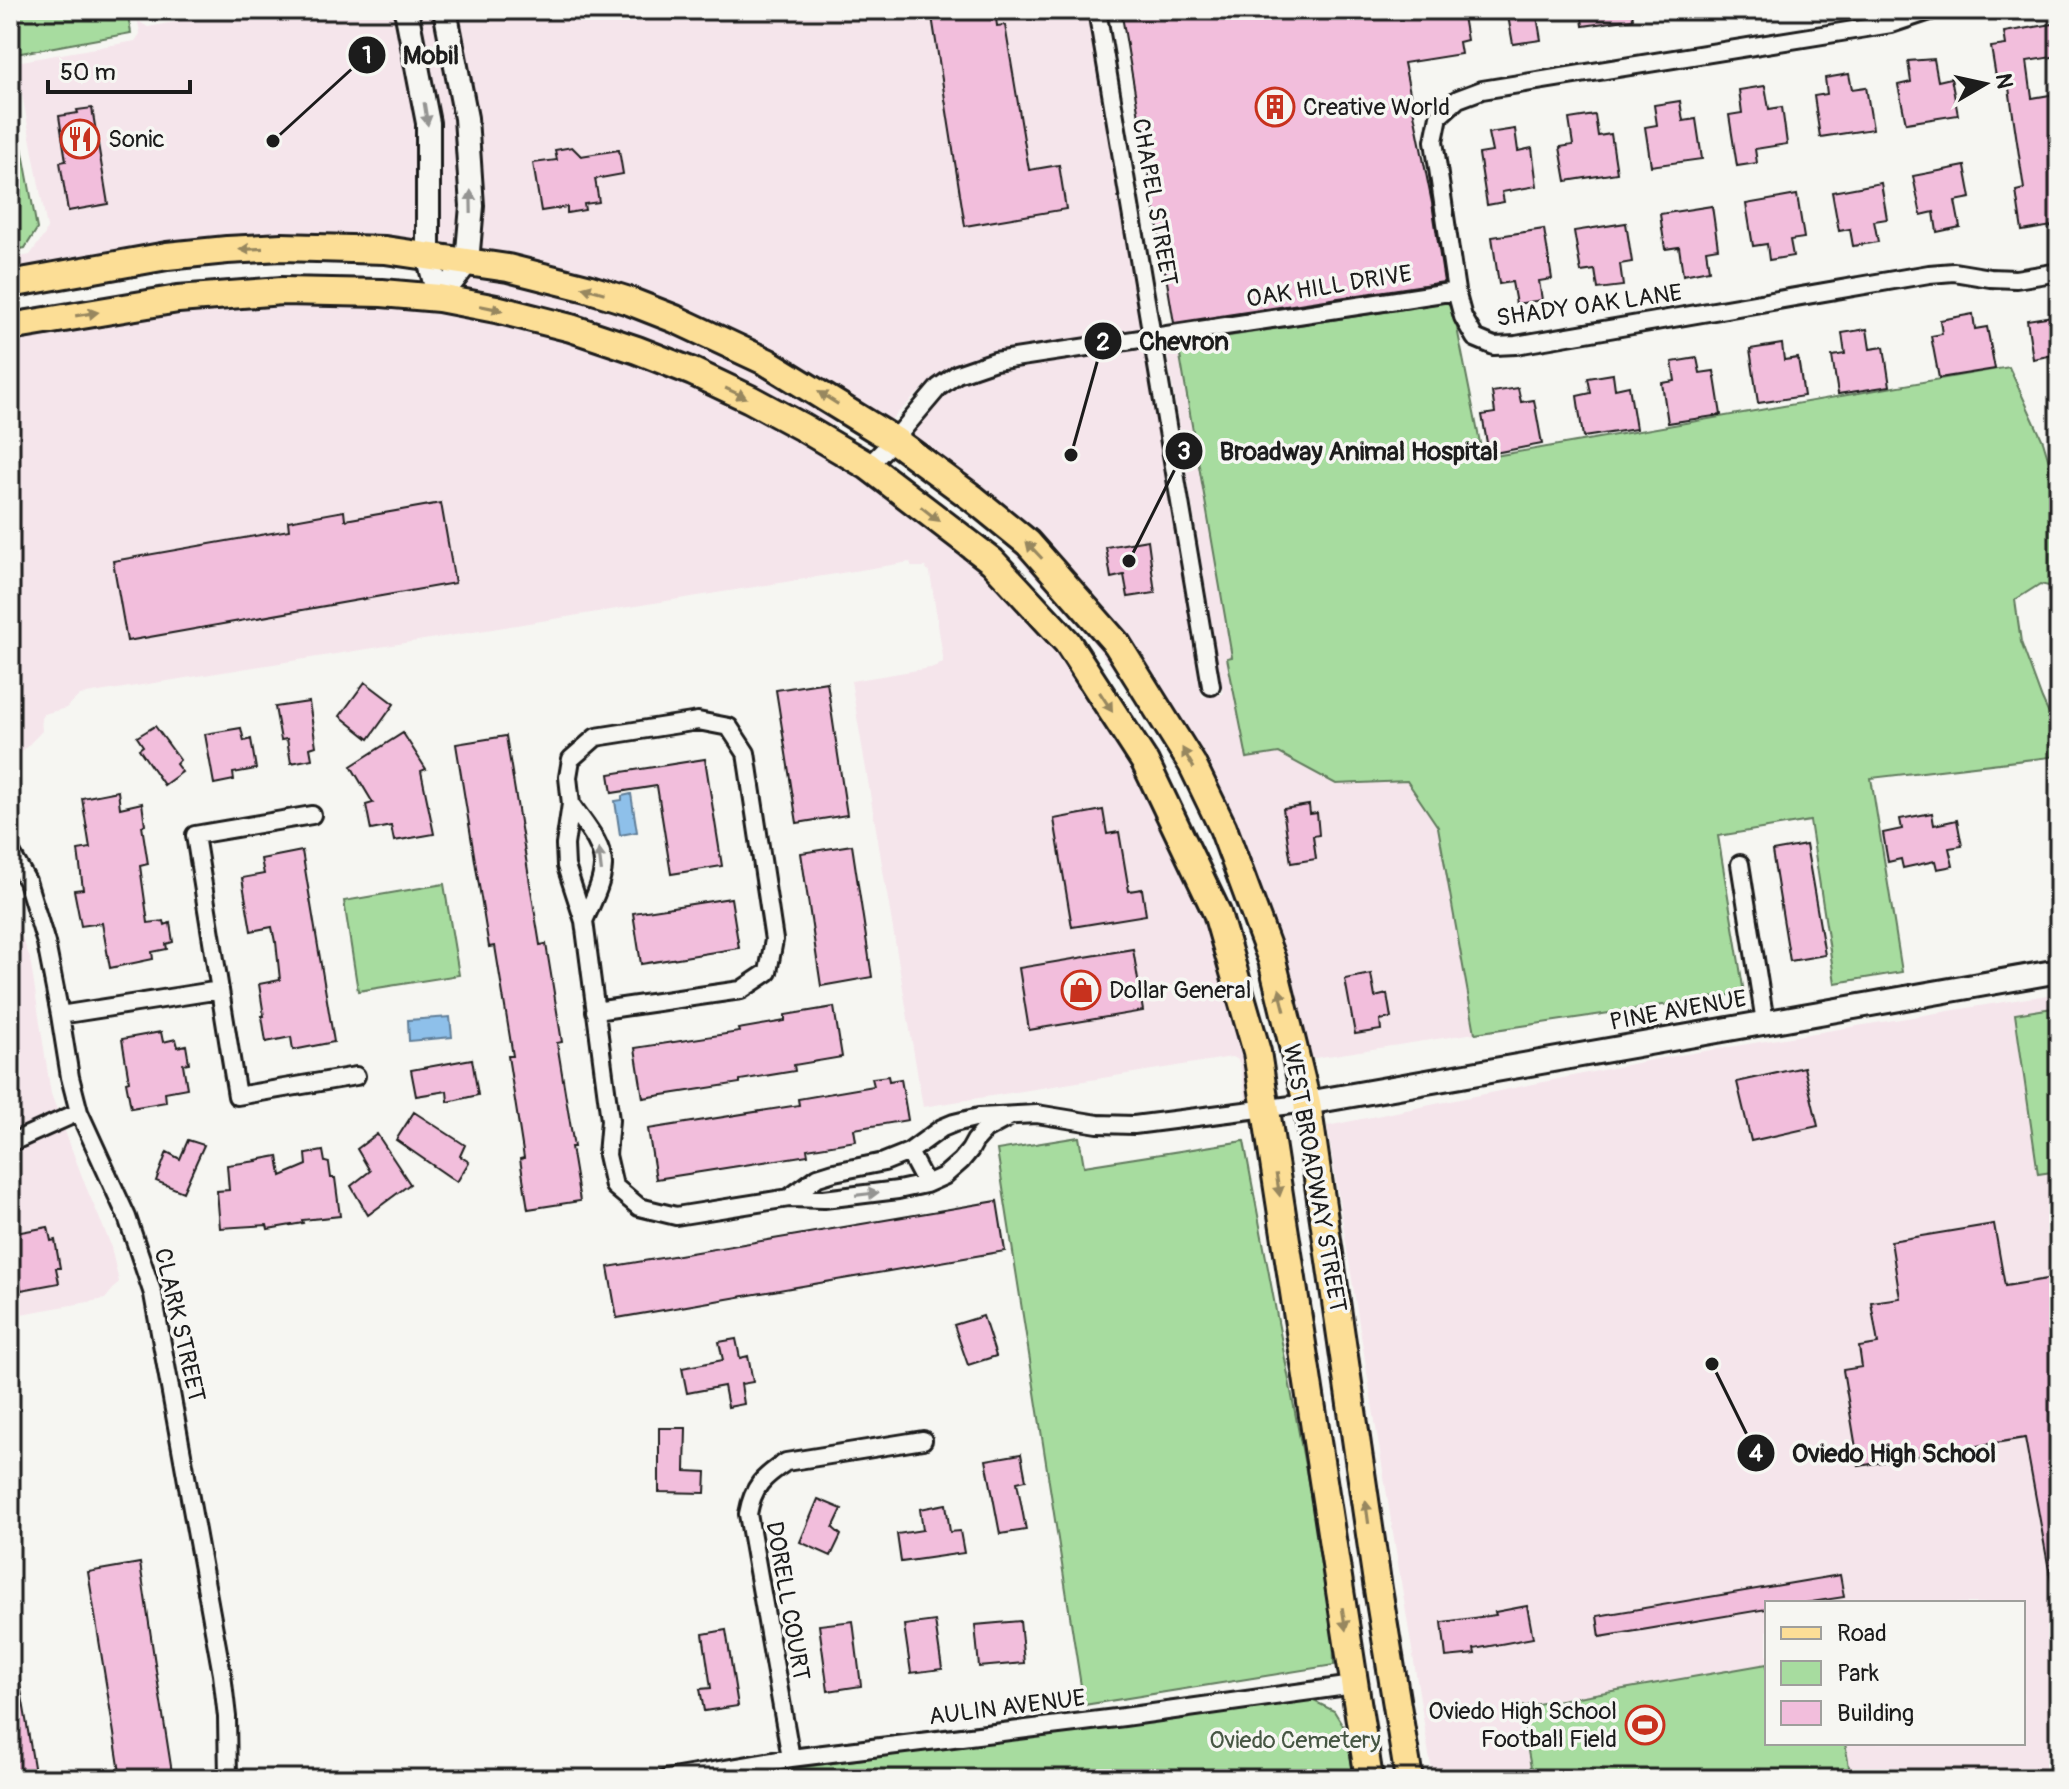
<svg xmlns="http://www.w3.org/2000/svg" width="2069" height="1789" font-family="Pangolin,sans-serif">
	<rect width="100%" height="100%" fill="#f6f6f2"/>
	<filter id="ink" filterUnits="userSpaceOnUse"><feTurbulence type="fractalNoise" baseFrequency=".0125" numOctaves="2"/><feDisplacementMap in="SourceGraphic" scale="16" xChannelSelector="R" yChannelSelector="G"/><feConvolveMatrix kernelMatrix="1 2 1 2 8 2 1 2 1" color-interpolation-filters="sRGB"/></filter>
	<g filter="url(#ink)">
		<path fill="#f5e5eb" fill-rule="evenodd" d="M238,10H395L417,124V245L10,274V259L30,255L45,234L47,228L16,62L135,41L140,34L138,21L148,27Z
			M418,10H434L455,119L462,206L457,251L439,248V121Z
			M456,10H1087L1141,330L994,352L954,365L931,381L875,435L819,381L479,254L483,205L477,116Z
			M472,272L583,297L716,348L806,396L837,427L458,291Z
			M282,301L444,309L567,337L688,381L797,435L993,562L1157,777L1267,1099L1246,1101L1240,1064L1237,1059L1232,1057L923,1107L851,681L936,667L943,662V657L930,573L925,567H912L910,562L80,695L66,708L44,714L41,718L42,731L10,764V337L179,309Z
			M1178,344L1232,658L1227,659L1247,757L1279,753L1336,784L1407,781L1438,827L1475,1033L1283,1063L1276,1026L1258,961L1234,890L1208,827L1177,768L1135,698L1087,635L1010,549L953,496L891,449L946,394L963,383L998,371L1144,349L1202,697L1223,694L1166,346Z
			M10,907L30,958L51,1094L86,1187L110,1243L119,1282L105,1299L10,1316Z
			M2059,993V1779H1433L1327,1126L1656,1059ZM1767,1603H2023V1743H1767Z"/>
		<path fill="#a7dc9f" stroke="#627c5e" stroke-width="2" d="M10,10H127L131,33L10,55Z
			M10,82L37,229L25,248L10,251Z
			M1448,302L1457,328L1483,458L2009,367L2043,441L2059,494L2058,588L2040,584L2015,600L2021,642L2042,699L2054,725L2059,756L1871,778L1902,972L1835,983L1810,821L1718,836L1744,993L1475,1033L1438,827L1407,781L1336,784L1279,753L1247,758L1227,658L1232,657L1178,344Z
			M444,884L459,975L358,991L344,901Z
			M2059,1007V1171L2038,1174L2015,1014Z
			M1079,1137L1084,1166L1244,1141L1333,1614L1334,1665L1084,1705L997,1150Z
			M1767,1664V1743H1845L1851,1779H1533L1520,1707Z
			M1310,1699L1334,1711L1347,1732L1354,1779H735L804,1767Z"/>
		<path fill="#8ec0ea" stroke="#607e98" stroke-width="2" d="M631,794L637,832L620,835L615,801L622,800V796Z
			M450,1017L452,1037L409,1041L408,1020Z"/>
		<path fill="#f2bedc" stroke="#1c1c1c" stroke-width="2" d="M931,10H995L997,26L1005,25L1029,170L1059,165L1066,209L965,226Z
			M1121,10H1462L1467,40L1459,42L1461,54L1404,63L1432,203L1444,282L1174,323Z
			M1507,10H1536L1541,40L1513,44Z
			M1581,10H1632L1633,19L1583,26Z
			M2059,23V56L2027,61L2032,98L2056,94L2059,116V225L2022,231L2016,191L2024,189L2008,81L1997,83L1991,47L2006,45L2004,32Z
			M1934,59L1938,81L1951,78L1958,115L1906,123L1898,85L1911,82L1908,61Z
			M1849,74L1852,89L1866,87L1873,129L1820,137L1814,96L1827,94L1825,78Z
			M1765,86L1769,109L1782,107L1787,144L1755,149L1757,163L1737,166L1729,115L1742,113L1739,90Z
			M1680,101L1683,121L1696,119L1702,159L1651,166L1645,127L1657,125L1654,105Z
			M92,108L108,204L68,211L60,162L66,161L59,116L78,113L77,110Z
			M1595,115L1598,136L1611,134L1617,173L1566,181L1560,147L1573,145L1569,119Z
			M1515,129L1518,151L1532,148L1537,186L1502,192L1504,202L1487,205L1479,154L1492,152L1488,133Z
			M572,147L581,156L619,150L623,174L595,179L599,202L584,204L585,210L567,213V207L541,211L533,163L557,160L555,150Z
			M1965,166L1971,198L1955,201L1960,227L1937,232L1934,212L1921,215L1913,176Z
			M1881,183L1887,219L1874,221L1878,242L1853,246L1850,229L1839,231L1832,192Z
			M1797,195L1804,238L1790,240L1793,256L1769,260L1767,244L1753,246L1746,204Z
			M1712,206L1718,248L1706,250L1709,270L1683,275L1679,247L1665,249L1660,214Z
			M1626,223L1632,262L1620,264L1623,286L1598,289L1595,270L1581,272L1574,231Z
			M1544,229L1552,279L1539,281L1542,300L1516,304L1512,282L1499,284L1492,237Z
			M1973,314L1975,329L1987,327L1995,369L1939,378L1931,336L1942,334L1940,320Z
			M2059,315V354L2033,359L2027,320Z
			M1867,329L1870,349L1884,347L1890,386L1838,394L1832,356L1845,354L1842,333Z
			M1782,344L1784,360L1798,358L1804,396L1758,403L1750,349Z
			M1697,358L1700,373L1714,371L1721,415L1668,423L1662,383L1675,381L1672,362Z
			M1613,374L1615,389L1629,386L1636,429L1583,437L1577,396L1591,393L1588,378Z
			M1518,388L1521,402L1534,400L1542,444L1489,454L1482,415L1495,413L1492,392Z
			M441,503L455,583L127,641L113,561L289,530L288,521L344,511L345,520Z
			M1148,540L1155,593L1128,597L1124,575L1111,578L1106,547Z
			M365,682L394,704L369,739L340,716Z
			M827,682L847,815L797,823L776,690Z
			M309,702L316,746L310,748L312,759L291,763L287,739L281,740L275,707Z
			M155,726L180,760L176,764L182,772L164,785L139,749L143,746L137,737Z
			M241,728L244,741L251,739L256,769L233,773L234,780L214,784L205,734Z
			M403,733L426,769L421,771L434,834L394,841L391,826L371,830L366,805L373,803L351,766Z
			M506,736L540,945L546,944L562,1042L557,1043L574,1147H571L580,1201L528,1209L520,1159L524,1158L508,1056H513L495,946L489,947L456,744Z
			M705,759L722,866L671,874L657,786L612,793L609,774Z
			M118,791L120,808L142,803L145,825L142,826L148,864L140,866L148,923L164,921L165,925L170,923L173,942L166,944L167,949L152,952L153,959L110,968L102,923L81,926L74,890L83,889L78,850L90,848L82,798Z
			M1309,805L1310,814L1317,813L1319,835L1313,836L1316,859L1291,863L1283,809Z
			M1103,810L1107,834L1119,832L1129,891L1142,889L1146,915L1072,927L1054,819Z
			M1932,813L1934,825L1957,820L1962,846L1949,848L1953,866L1937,869L1935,861L1903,868L1901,859L1888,862L1883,833L1902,829L1900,819Z
			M852,845L872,977L821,986L801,853Z
			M1806,845L1825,955L1790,961L1772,851Z
			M302,851L334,1042L293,1050L291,1037L266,1042L262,1016H264L259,984L280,980L276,942H275L272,927L251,931L242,878L264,874L261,859Z
			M731,898L739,948L641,964L633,913Z
			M1133,949L1143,1011L1029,1030L1019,968Z
			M1371,974L1375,997L1387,994L1391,1018L1380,1020L1381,1030L1355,1034L1345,979Z
			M834,1007L842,1057L794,1065L795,1071L740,1080V1083L643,1098L635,1048L739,1032L738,1029L785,1021V1015Z
			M161,1032L163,1042L176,1039L178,1047L186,1045L189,1063L183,1064L187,1088L165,1092L166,1102L131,1108L126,1082L129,1081L122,1039Z
			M472,1059L478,1095L448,1102L447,1091L416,1096L411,1070Z
			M1804,1067L1818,1126L1751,1141L1737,1082Z
			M888,1076L889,1081L901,1079L908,1120L854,1129L856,1141L807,1149L808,1155L656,1179L648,1129L799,1105L798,1099L874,1086L872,1078Z
			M414,1112L465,1145L460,1156L469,1162L457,1182L396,1140Z
			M377,1134L410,1184L368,1215L351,1186L370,1171L357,1149Z
			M188,1140L204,1145L183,1192L156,1181L167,1152L180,1159Z
			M323,1151L325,1162L329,1163L331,1178H335L340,1216L302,1220L303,1223L268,1229L267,1225L220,1228L217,1191L229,1190L227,1165L257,1161L256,1160L278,1156L281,1176L307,1165L306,1154Z
			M997,1201L1005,1251L617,1318L608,1267Z
			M1994,1224L2005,1286L2059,1277V1580L2051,1581L2025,1438L1859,1466L1843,1370L1862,1367L1859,1347L1878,1344L1871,1302L1900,1298L1891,1241Z
			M48,1227L51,1241L55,1240L60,1268H56L59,1283L21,1290L10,1234Z
			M983,1316L996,1356L968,1365L954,1325Z
			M736,1339L740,1358L748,1356L753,1382L741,1384L744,1404L728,1407L724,1386L687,1393L682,1368L723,1360L719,1342Z
			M659,1428H686L685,1471L706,1472L705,1493L659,1492Z
			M1021,1454L1026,1480L1017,1482L1026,1530L1000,1534L986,1460Z
			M818,1499L842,1509L833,1528L841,1535L831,1556L800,1542Z
			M946,1504L950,1532L960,1531L964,1553L901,1562L897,1534L923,1530L920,1509Z
			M140,1563L157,1677L173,1779H121L110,1708L88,1572Z
			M1840,1575L1844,1597L1805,1603H1767V1609L1600,1637L1597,1616Z
			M1527,1606L1533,1638L1474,1649L1475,1654L1446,1657L1442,1622L1496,1615L1495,1612Z
			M853,1621L861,1686L828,1691L819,1625Z
			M935,1621L942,1669L911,1673L904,1625Z
			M1020,1621L1024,1663L979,1667L975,1625Z
			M726,1630L738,1706L704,1711L700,1689L711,1688L703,1634Z
			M18,1673L27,1725L36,1779H10V1674Z"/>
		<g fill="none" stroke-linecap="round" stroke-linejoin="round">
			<g stroke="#1c1c1c" stroke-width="22">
				<path id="minor" d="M1097,10L1211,686
					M1933,10L1891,24L1482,90L1458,99L1439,116L1434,141L1456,291L1463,317L1475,338L1494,346L1516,345L1929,274L1954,272L1990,278L2016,279L2059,272
					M868,466L894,440L939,387L957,374L995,361L1456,291
					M571,804C582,821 604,844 603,866C602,885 591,904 584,921
					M312,815L195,835L237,1096L356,1076
					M10,851L27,881L46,943L60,1015L70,1077L79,1112L127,1217L153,1294L222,1674L227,1717L228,1779
					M1740,864L1765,1022
					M595,1011L741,990L768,972L774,940L746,753L729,727L698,721L596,737L571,759L568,777L571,804L565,845L566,866L584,921L610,1120L607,1155L614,1186L639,1207L676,1216L789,1198L824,1199L898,1190L926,1184L944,1176L961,1161L970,1150L975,1141L985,1130L1011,1116
					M60,1015L220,990
					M10,1143L79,1112
					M909,1152L926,1184
					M789,1198L818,1177L834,1172L884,1162L909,1152L942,1128L954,1123L979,1117L1037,1114L1098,1124L1134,1125L1307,1103
					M791,1758L748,1514C753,1486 763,1477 786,1462L923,1440
					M666,1779L791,1758L1124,1717L1354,1685"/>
			</g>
			<g stroke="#1c1c1c" stroke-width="28">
				<path id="tertiary" d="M406,10L428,123V256L439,298
					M439,298L467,262L472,206L466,118L445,10
					M1307,1103L2059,971"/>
			</g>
			<g stroke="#1c1c1c" stroke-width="32">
				<path id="primary" d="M10,284L167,256L227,250L282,247L385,250L508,268L587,288L629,301L675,319L767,362L894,440L974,499L1028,543L1117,644L1192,764L1223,828L1272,960L1307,1103L1378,1589L1409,1779
					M10,327L178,299L282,291L382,293L439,298L496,309L571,328L637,350L693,372L750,399L802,427L868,466L992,561L1067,642L1145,762L1217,913L1257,1052L1369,1779"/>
			</g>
			<use href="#minor" stroke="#f6f6f2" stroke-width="16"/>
			<use href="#tertiary" stroke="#f6f6f2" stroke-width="22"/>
			<use href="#primary" stroke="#fcde96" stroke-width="26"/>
		</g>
		<defs><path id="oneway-solid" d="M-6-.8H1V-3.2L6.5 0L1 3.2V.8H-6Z" transform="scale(2)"/></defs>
		<g fill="#949492">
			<use href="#oneway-solid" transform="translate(426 114) rotate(81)"/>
			<use href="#oneway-solid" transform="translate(471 202) rotate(-91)"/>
			<use href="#oneway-solid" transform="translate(600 860) rotate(-97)"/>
			<use href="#oneway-solid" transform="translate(867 1194) rotate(-7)"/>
		</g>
		<g fill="#97875f">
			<use href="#oneway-solid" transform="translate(251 249) rotate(177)"/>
			<use href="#oneway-solid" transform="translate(593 290) rotate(-164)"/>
			<use href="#oneway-solid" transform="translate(491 308) rotate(12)"/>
			<use href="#oneway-solid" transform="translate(87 314) rotate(-9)"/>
			<use href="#oneway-solid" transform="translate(736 393) rotate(25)"/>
			<use href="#oneway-solid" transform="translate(828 398) rotate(-148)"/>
			<use href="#oneway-solid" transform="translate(930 514) rotate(38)"/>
			<use href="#oneway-solid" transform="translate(1034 550) rotate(-133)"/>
			<use href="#oneway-solid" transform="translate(1106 702) rotate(57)"/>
			<use href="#oneway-solid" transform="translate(1188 758) rotate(-120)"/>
			<use href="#oneway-solid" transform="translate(1282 1000) rotate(-104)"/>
			<use href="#oneway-solid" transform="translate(1278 1185) rotate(81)"/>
			<use href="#oneway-solid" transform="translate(1367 1512) rotate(-98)"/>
			<use href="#oneway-solid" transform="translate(1344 1619) rotate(81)"/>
		</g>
	</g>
	<defs>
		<g id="building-ring" transform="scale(2)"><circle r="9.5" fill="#f6f6f2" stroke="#c8321e" stroke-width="1.5"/><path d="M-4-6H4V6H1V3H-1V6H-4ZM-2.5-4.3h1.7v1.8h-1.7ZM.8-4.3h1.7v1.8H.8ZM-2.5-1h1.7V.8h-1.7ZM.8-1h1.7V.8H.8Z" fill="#c8321e"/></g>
		<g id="restaurant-ring" transform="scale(2)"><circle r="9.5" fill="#f6f6f2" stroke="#c8321e" stroke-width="1.5"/><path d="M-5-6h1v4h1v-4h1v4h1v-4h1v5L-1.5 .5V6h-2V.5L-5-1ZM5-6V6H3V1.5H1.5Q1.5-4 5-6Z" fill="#c8321e"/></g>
		<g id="shop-ring" transform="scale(2)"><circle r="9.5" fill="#f6f6f2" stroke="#c8321e" stroke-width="1.5"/><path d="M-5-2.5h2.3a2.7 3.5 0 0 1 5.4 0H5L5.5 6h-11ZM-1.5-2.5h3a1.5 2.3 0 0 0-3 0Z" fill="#c8321e"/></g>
		<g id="stadium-ring" transform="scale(2)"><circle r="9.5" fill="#f6f6f2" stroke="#c8321e" stroke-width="1.5"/><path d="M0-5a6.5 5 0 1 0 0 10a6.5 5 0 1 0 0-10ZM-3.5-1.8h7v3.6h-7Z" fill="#c8321e"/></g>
	</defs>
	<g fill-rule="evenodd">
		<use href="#building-ring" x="1275" y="107"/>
		<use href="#restaurant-ring" x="80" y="139"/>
		<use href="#shop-ring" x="1081" y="990"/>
		<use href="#stadium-ring" x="1645" y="1725"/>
	</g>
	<g text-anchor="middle" stroke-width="7" stroke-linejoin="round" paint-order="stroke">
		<g font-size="24" fill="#1c1c1c" stroke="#f6f6f2" text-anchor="start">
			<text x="1303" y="115">Creative World</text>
			<text x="108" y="147">Sonic</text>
			<text x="1109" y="998">Dollar General</text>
			<text x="1617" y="1719" text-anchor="end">Oviedo High School<tspan x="1617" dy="28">Football Field</tspan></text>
		</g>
		<g font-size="24" fill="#1c1c1c" stroke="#f6f6f2">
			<text transform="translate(1155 202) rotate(80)" y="8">CHAPEL STREET</text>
			<text transform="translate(1329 286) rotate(-9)" y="8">OAK HILL DRIVE</text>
			<text transform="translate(1589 305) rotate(-8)" y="8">SHADY OAK LANE</text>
			<text transform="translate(1678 1010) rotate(-10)" y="8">PINE AVENUE</text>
			<text transform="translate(1315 1178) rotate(80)" y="8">WEST BROADWAY STREET</text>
			<text transform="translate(180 1325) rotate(77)" y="8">CLARK STREET</text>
			<text transform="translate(788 1601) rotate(80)" y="8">DORELL COURT</text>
			<text transform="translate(1007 1707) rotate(-7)" y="8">AULIN AVENUE</text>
		</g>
		<g font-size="24" fill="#465643" stroke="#f6f6f2">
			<text x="1295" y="1748">Oviedo Cemetery</text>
		</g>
	</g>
	<path fill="none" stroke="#1c1c1c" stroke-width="3" d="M273 141L367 55M1071 455L1103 341M1129 561L1184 451M1712 1364L1756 1453"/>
	<g fill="#1c1c1c" stroke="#f6f6f2" stroke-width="3">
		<circle cx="273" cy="141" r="8"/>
		<circle cx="1071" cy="455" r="8"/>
		<circle cx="1129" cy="561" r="8"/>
		<circle cx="1712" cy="1364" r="8"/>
		<circle cx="367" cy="55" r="20"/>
		<circle cx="1103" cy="341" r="20"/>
		<circle cx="1184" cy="451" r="20"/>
		<circle cx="1756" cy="1453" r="20"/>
	</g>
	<g font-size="24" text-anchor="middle" font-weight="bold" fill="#fff">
		<text x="367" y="63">1</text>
		<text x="1103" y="350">2</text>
		<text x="1184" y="459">3</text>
		<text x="1756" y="1461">4</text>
	</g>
	<g font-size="26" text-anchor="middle" font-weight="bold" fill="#1c1c1c" stroke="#f6f6f2" stroke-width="7" stroke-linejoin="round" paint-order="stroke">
		<text x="431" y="64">Mobil</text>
		<text x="1184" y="350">Chevron</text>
		<text x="1359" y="460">Broadway Animal Hospital</text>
		<text x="1894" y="1462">Oviedo High School</text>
	</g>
	<rect width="2069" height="1789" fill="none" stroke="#f6f6f2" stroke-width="40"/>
	<rect x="20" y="20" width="2029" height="1749" fill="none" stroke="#1c1c1c" stroke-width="3" filter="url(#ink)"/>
	<rect x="1765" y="1601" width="260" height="144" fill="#f6f6f2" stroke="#9f9f9c" stroke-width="2"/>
	<rect x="1781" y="1627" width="40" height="12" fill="#fcde96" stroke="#9f9f9c" stroke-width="2"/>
	<text x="1837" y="1641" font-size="24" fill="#1c1c1c">Road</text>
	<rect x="1781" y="1661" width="40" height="24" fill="#a7dc9f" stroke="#9f9f9c" stroke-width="2"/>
	<text x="1837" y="1681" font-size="24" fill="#1c1c1c">Park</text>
	<rect x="1781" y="1701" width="40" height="24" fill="#f2bedc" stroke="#9f9f9c" stroke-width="2"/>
	<text x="1837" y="1721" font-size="24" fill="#1c1c1c">Building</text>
	<g transform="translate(1985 84) rotate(81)" stroke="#f6f6f2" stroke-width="6" paint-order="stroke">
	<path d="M0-6L14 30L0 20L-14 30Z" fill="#1c1c1c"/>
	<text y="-12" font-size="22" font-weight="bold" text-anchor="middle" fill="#1c1c1c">N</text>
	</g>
	<path d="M48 80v12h142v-12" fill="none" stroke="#1c1c1c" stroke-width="4"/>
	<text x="60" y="80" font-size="24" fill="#1c1c1c" stroke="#f6f6f2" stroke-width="6" paint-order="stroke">50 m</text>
</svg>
